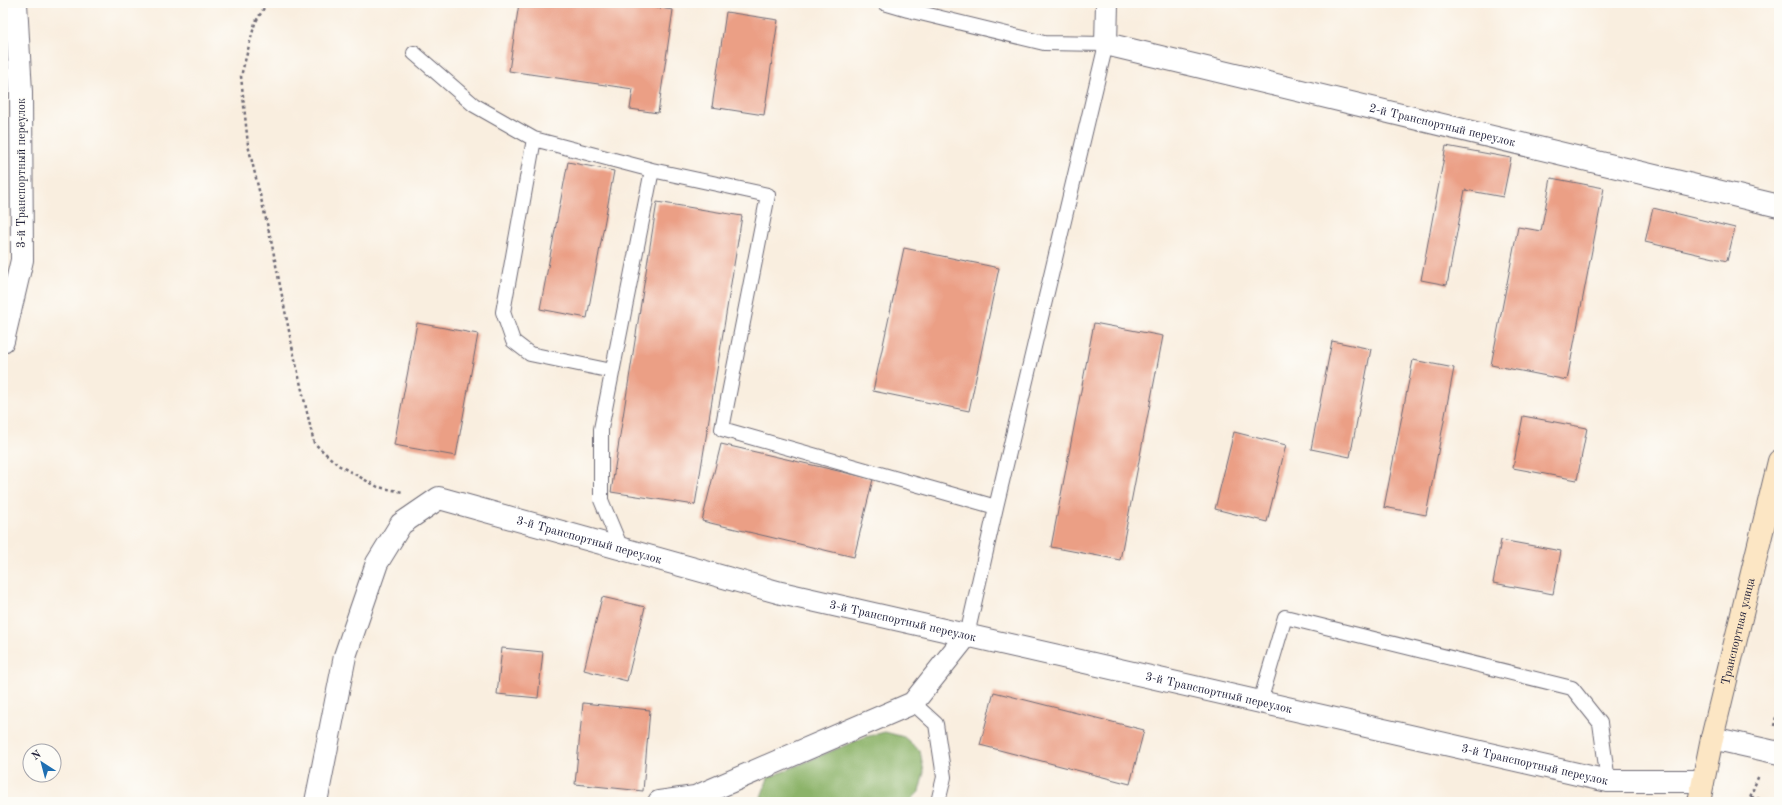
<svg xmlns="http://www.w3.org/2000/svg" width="1782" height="805" font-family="'Old Standard TT',serif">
	<rect width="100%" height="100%" fill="#fdfcf7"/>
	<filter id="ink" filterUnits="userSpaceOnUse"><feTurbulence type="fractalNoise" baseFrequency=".025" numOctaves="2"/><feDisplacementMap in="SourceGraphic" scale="8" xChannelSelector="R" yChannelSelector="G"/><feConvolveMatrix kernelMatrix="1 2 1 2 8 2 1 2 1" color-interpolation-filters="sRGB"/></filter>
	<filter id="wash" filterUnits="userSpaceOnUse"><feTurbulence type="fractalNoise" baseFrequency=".012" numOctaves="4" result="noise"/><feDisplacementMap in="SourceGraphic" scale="16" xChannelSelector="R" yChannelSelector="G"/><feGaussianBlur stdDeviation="0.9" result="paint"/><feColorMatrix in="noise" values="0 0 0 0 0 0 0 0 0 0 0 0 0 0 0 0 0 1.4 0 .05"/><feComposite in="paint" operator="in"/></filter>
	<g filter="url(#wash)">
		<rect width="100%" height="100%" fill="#f9eedf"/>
		<path fill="#8cb369" stroke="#576a52" d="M885,732L904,737L920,751L924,772L919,792L909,802H765L761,797L768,778L865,737Z"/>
		<g id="blocks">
			<path fill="#eb9f85" d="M519,3H622L673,10L658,113L630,109L633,89L509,71Z
				M726,12L778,20L764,115L712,107Z
				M1446,146L1511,158L1503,197L1465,190L1447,285L1421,280Z
				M568,162L614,171L587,318L540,309Z
				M1551,178L1604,188L1567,380L1491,365L1518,227L1541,231Z
				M657,202L742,216L695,505L611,492Z
				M1653,208L1735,228L1727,261L1645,242Z
				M904,248L999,268L969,411L873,391Z
				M417,323L478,334L456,456L394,445Z
				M1094,323L1163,336L1120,560L1051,547Z
				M1332,341L1371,349L1350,457L1311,449Z
				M1413,360L1454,368L1426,515L1384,507Z
				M1523,416L1587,428L1577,480L1513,468Z
				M1234,432L1286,445L1267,522L1215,509Z
				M721,444L873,479L854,557L702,521Z
				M1501,540L1561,551L1553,594L1493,583Z
				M602,597L645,607L627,681L584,670Z
				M502,648L543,652L538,698L497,694Z
				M994,692L1144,730L1130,784L980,745Z
				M583,703L650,710L643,791L575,784Z"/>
		</g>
	</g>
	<g filter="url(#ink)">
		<use href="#blocks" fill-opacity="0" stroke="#6d6974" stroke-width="1"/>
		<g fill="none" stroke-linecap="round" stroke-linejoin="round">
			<g stroke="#6d6974" stroke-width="16">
				<path id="service" d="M884,3L908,10L1044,43L1106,44L996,507
					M414,53L474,105L534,139L652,170L601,429V500L621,548
					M534,139L503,312L513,341L530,354L612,371
					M652,170L768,195L722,429L996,507L967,635
					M1260,702L1285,617L1572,688L1600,723L1608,781
					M913,703L936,724L944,777L938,802"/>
			</g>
			<g stroke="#6d6974" stroke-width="24">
				<g id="minor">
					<path id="s1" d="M1107,3L1106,44L1779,206"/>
					<path d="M3,341L22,260L21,92L16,3"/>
					<path d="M1712,738L1779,753"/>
					<path id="s2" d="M316,802L345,656L377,563L401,524L439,498L781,593L1608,781H1703"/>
					<path d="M659,802L695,797L913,703L967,635"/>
				</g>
			</g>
			<g stroke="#6d6974" stroke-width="24">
				<g id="secondary">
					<path id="s3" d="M1699,802L1712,738L1779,461"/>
				</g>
			</g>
			<path stroke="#6d6974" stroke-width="2.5" stroke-dasharray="3 3" stroke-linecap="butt" d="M267,3L255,23L241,76L248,145L271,240L292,346L314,443L338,465L378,487L403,492
				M1774,726L1779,704
				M1751,797L1774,802
				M1748,802L1759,775"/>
			<use href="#service" stroke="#fff" stroke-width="14"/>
			<use href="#minor" stroke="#fff" stroke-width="22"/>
			<use href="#secondary" stroke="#fce6c4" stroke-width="22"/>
		</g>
	</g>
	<g text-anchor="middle" stroke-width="3" stroke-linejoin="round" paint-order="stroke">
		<g font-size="12" fill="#22223b" stroke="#fdfcf7">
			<text dy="4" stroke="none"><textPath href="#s1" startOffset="387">2-й Транспортный переулок</textPath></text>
			<text transform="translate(21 173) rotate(-90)" y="4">3-й Транспортный переулок</text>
			<text dy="4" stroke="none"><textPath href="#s2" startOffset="495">3-й Транспортный переулок</textPath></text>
			<text dy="4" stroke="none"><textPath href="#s2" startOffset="819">3-й Транспортный переулок</textPath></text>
			<text dy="4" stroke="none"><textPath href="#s3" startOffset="175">Транспортная улица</textPath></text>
			<text dy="4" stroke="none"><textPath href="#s2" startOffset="1143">3-й Транспортный переулок</textPath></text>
			<text dy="4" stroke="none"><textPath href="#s2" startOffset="1467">3-й Транспортный переулок</textPath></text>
		</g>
	</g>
	<rect width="1782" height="805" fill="none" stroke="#fdfcf7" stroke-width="16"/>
	<g transform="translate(42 763) rotate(324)"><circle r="19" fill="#fdfcf7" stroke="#a5a5ac"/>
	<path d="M0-3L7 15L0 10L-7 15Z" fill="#1f6fb2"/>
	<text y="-6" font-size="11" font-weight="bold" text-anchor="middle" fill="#22223b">N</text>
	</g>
</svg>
